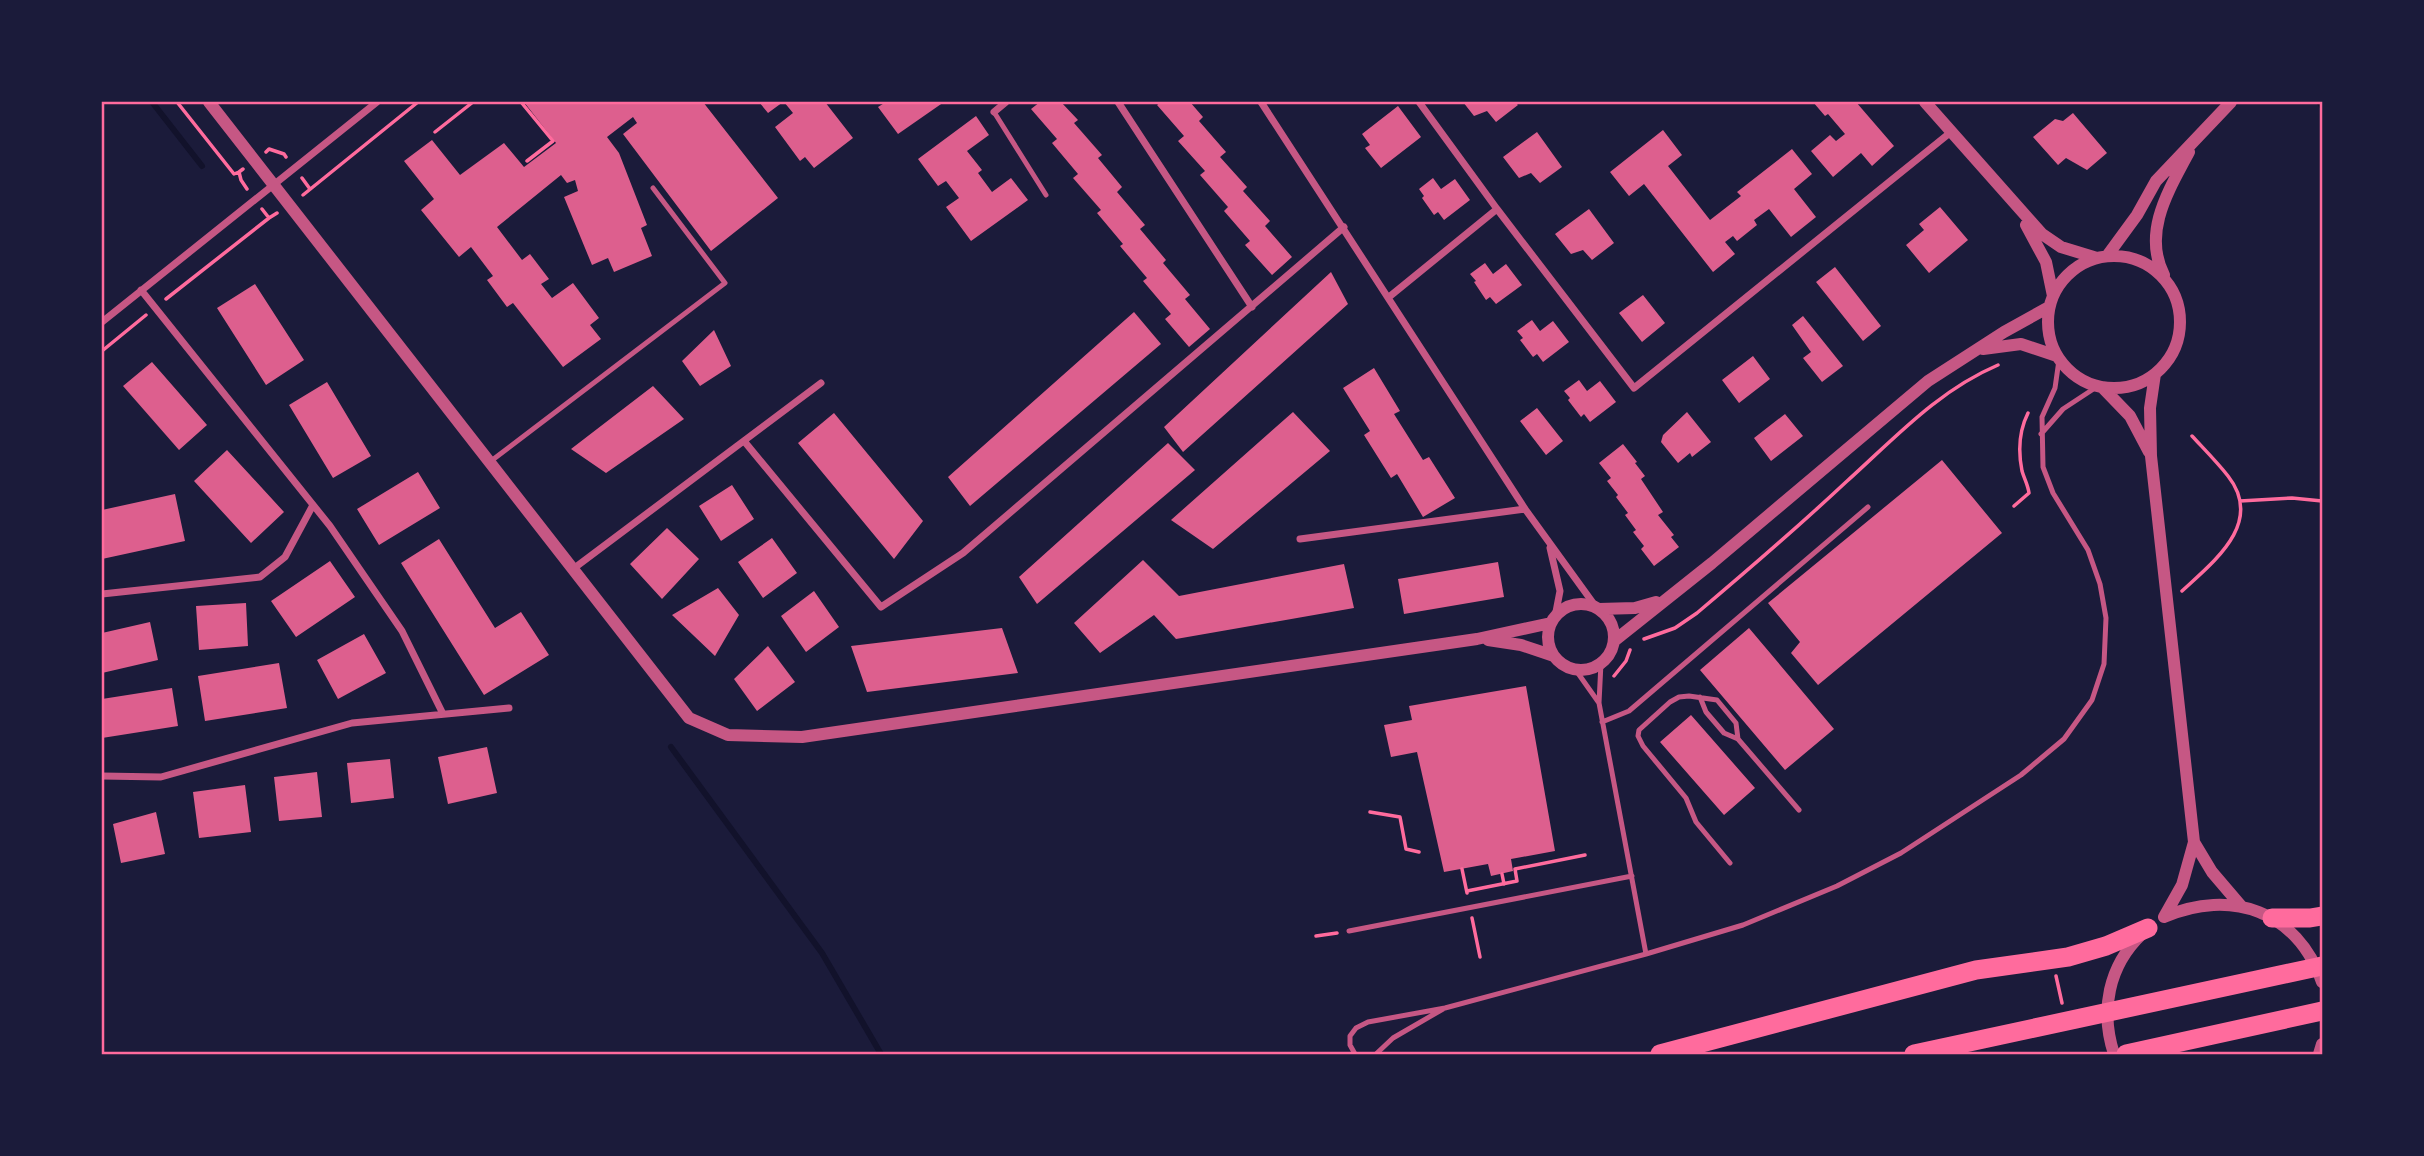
<svg xmlns="http://www.w3.org/2000/svg" width="2424" height="1156" font-family="Arial,sans-serif">
	<rect width="100%" height="100%" fill="#1b1b3a"/>
	<g fill="none" stroke-linecap="round" stroke-linejoin="round">
		<path stroke="#12122b" stroke-width="6" d="M152,102L202,166
			M2319,102L2322,106
			M671,747L822,953L881,1054"/>
	</g>
	<path fill="#dd5f8e" d="M524,102H703L778,198L711,251L623,134L637,123L633,117L607,137L619,153L647,225L641,228L652,256L614,272L608,258L592,265L564,197L578,191L575,180L567,183L561,175L497,227L522,260L530,254L549,279L541,284L552,298L573,283L599,318L590,325L601,339L563,367L513,303L507,307L487,280L493,276L471,247L459,257L421,210L434,199L404,161L432,140L460,175L504,143L524,167L556,143Z
		M759,102H783L768,113Z
		M784,102H825L853,138L814,168L805,157L800,161L775,127L793,113Z
		M886,102H944L898,134L878,107Z
		M1040,102H1061L1078,120L1074,123L1102,155L1098,158L1122,187L1117,192L1145,225L1140,229L1166,260L1163,263L1190,295L1185,299L1210,329L1189,347L1165,319L1171,314L1143,281L1147,278L1120,246L1123,244L1097,213L1101,210L1073,178L1078,174L1052,143L1057,139L1031,109Z
		M1161,102H1190L1203,117L1199,121L1226,152L1220,157L1247,187L1243,191L1270,221L1265,226L1292,257L1272,275L1245,245L1250,241L1224,211L1228,207L1200,175L1205,171L1178,141L1184,136L1157,105Z
		M1463,102H1515L1518,105L1496,122L1487,111L1474,116Z
		M1813,102H1856L1894,146L1872,166L1861,153L1833,177L1811,151L1830,135L1836,141L1845,134L1828,114L1825,116Z
		M1398,106L1421,137L1381,168L1365,148L1370,145L1362,134Z
		M2073,113L2107,153L2087,170L2066,158L2058,165L2033,137L2055,119L2063,121Z
		M976,116L989,135L967,151L982,170L978,173L992,192L1011,178L1028,200L971,241L946,207L959,198L946,181L938,186L918,159Z
		M1663,130L1682,155L1668,166L1710,220L1741,196L1737,192L1792,149L1812,174L1794,189L1816,217L1791,237L1769,209L1754,220L1757,225L1737,241L1733,236L1725,242L1735,254L1713,272L1644,184L1629,196L1610,172Z
		M1537,132L1562,167L1540,183L1531,173L1519,178L1503,157Z
		M1433,178L1441,189L1455,179L1470,200L1444,220L1438,212L1434,215L1422,198L1424,196L1419,189Z
		M1940,207L1968,240L1929,273L1906,245L1924,230L1919,224Z
		M1589,209L1614,243L1592,260L1583,250L1571,254L1555,234Z
		M1485,263L1493,274L1506,264L1522,285L1496,304L1490,297L1486,300L1474,282L1476,281L1470,274Z
		M1835,267L1881,326L1863,341L1816,282Z
		M1331,272L1348,304L1183,452L1164,427Z
		M255,284L304,360L266,385L217,308Z
		M1643,295L1665,323L1642,342L1619,313Z
		M1134,312L1161,344L970,506L948,477Z
		M1803,316L1843,366L1822,382L1803,358L1811,352L1792,325Z
		M1532,320L1540,331L1553,321L1569,342L1543,362L1537,354L1533,357L1520,340L1523,338L1517,331Z
		M714,330L731,366L700,386L682,361Z
		M1753,356L1770,379L1739,403L1722,380Z
		M152,362L207,425L179,450L123,386Z
		M1374,368L1400,411L1394,414L1423,460L1429,457L1455,498L1423,517L1397,474L1391,478L1364,435L1370,431L1343,388Z
		M1579,380L1587,391L1600,381L1616,402L1590,422L1584,414L1581,417L1568,400L1570,398L1564,391Z
		M327,382L371,456L333,478L289,405Z
		M653,386L684,419L606,473L571,449Z
		M1537,408L1563,441L1546,455L1520,421Z
		M1293,412L1330,451L1213,549L1171,520Z
		M1687,412L1711,442L1692,457L1690,453L1678,463L1661,442L1663,435Z
		M834,413L923,521L894,559L798,443Z
		M1785,414L1803,436L1771,461L1754,438Z
		M1168,443L1195,470L1037,604L1019,577Z
		M1623,444L1637,462L1635,463L1645,476L1641,479L1663,512L1658,515L1674,535L1671,537L1679,547L1654,566L1641,549L1644,546L1633,532L1636,530L1625,515L1628,513L1616,497L1618,495L1607,481L1611,478L1599,463Z
		M227,450L284,512L251,543L194,481Z
		M1942,460L2002,533L1818,685L1791,653L1800,642L1768,603Z
		M418,472L440,508L379,545L357,509Z
		M732,485L754,519L721,541L699,506Z
		M175,494L185,541L102,559V510Z
		M667,528L699,559L662,599L630,564Z
		M772,538L797,573L763,598L738,562Z
		M439,539L495,628L521,612L549,655L484,695L401,563Z
		M1143,560L1179,596L1344,564L1354,608L1176,639L1154,615L1100,653L1074,623Z
		M330,561L355,597L296,637L271,601Z
		M1498,562L1504,597L1404,614L1398,579Z
		M718,588L739,615L715,656L672,615Z
		M814,591L839,627L806,652L781,616Z
		M246,603L248,646L199,650L196,606Z
		M150,622L158,660L102,673V633Z
		M1002,628L1018,673L867,692L851,646Z
		M1749,628L1834,729L1785,770L1700,670Z
		M364,634L386,673L338,699L317,660Z
		M768,646L795,682L757,711L734,679Z
		M279,663L287,708L205,721L198,676Z
		M1526,686L1555,851L1511,859L1513,871L1491,876L1488,864L1444,872L1417,752L1391,757L1384,725L1412,720L1409,706Z
		M172,688L178,726L102,738V699Z
		M1691,715L1755,788L1724,815L1660,742Z
		M487,747L497,793L448,804L438,757Z
		M390,759L394,798L351,803L347,763Z
		M317,772L322,817L279,821L274,777Z
		M245,785L251,832L199,838L193,792Z
		M156,812L165,854L121,863L113,824Z"/>
	<g fill="none" stroke-linecap="round" stroke-linejoin="round">
		<path stroke="#ff6b9d" stroke-width="3.5" d="M177,102L234,174L239,172
			M521,102L553,141L527,161
			M435,132L473,102
			M266,152L269,149L284,154L286,157
			M243,169L239,172L241,180L247,189
			M302,178L310,189
			M303,195L418,102
			M262,209L269,218L277,213
			M166,299L269,218
			M102,351L146,315
			M2240,501L2292,498L2322,501
			M2014,506L2029,493C2028,485 2024,478 2022,471C2018,451 2019,431 2028,413
			M2182,591C2213,562 2265,523 2228,476C2217,462 2204,449 2192,436
			M1644,639L1675,628L1697,613C1748,570 1798,527 1846,482C1894,439 1937,391 1998,365
			M1614,676L1626,661L1630,650
			M1370,812L1400,817L1406,849L1419,852
			M1462,869L1467,893
			M1502,874L1504,884
			M1467,891L1517,881L1515,869L1585,855
			M1472,918L1480,957
			M1316,936L1337,933
			M2056,976L2062,1003"/>
		<path stroke="#c65784" stroke-width="5" d="M994,112L1046,195
			M2041,434L2063,409L2098,386
			M491,461L725,283L653,188
			M1601,663L1599,703L1646,954
			M1575,669L1599,703
			M1700,697L1706,712L1724,733L1738,739L1799,810
			M1602,722L1629,711L1868,507
			M1730,863L1696,822L1686,798L1643,746L1638,736L1639,730L1670,702L1679,697L1689,696L1717,700L1736,723L1738,739
			M1349,931L1632,876
			M1355,1054L1350,1045V1036L1356,1028L1368,1022L1445,1008L1646,954L1743,925L1837,886L1901,853L2021,775L2064,739L2092,700L2104,664L2106,618L2100,584L2088,550L2053,493L2043,467L2042,417L2055,388L2059,360
			M1376,1054L1393,1038L1443,1009"/>
		<path stroke="#c65784" stroke-width="7" d="M1118,102L1252,307
			M1261,102L1525,509L1596,607
			M1419,102L1497,209L1634,388L1951,132
			M994,112L1006,102
			M141,290L330,526L402,631L443,714
			M1389,297L1497,209
			M102,322L377,102
			M744,441L881,607L963,553L1344,227
			M1300,539L1525,509
			M1550,548L1560,591L1555,617
			M573,569L821,383
			M102,594L260,577L285,557L313,505
			M102,776L161,777L352,723L509,708"/>
		<path stroke="#c65784" stroke-width="12" d="M209,102L689,718L728,735L802,737L1477,639L1551,623
			M1925,102L2042,234L2061,247L2097,258
			M2026,225L2046,262L2053,296
			M2048 322a66 66 0 1 1 132 0a66 66 0 1 1-132 0Z
			M2107,256L2137,215L2156,181L2231,102
			M2164,275C2142,232 2169,190 2189,152
			M1983,349L2021,344L2057,356
			M2155,374L2150,408L2151,456L2194,842L2182,885L2164,917
			M2102,387L2130,416L2149,452
			M1548 637a33 33 0 1 1 66 0a33 33 0 1 1-66 0Z
			M1599,609L1635,608L1656,602
			M1488,640L1521,645L1554,656
			M1614,641L1712,563L1928,381L2004,332L2049,307
			M2194,842L2212,872L2241,906
			M2164,917C2231,888 2297,911 2322,982
			M2114,1054C2100,1011 2108,966 2142,934
			M2319,1054L2322,1044"/>
		<path stroke="#ff6b9d" stroke-width="19" d="M2272,918H2310L2322,916
			M1660,1054L1976,970L2068,957L2106,946L2148,928
			M1914,1054L2322,966
			M2126,1054L2322,1011"/>
	</g>
	<rect width="2424" height="1156" fill="none" stroke="#1b1b3a" stroke-width="206"/>
	<rect x="103" y="103" width="2218" height="950" fill="none" stroke="#ff6b9d" stroke-width="2.5"/>
</svg>
